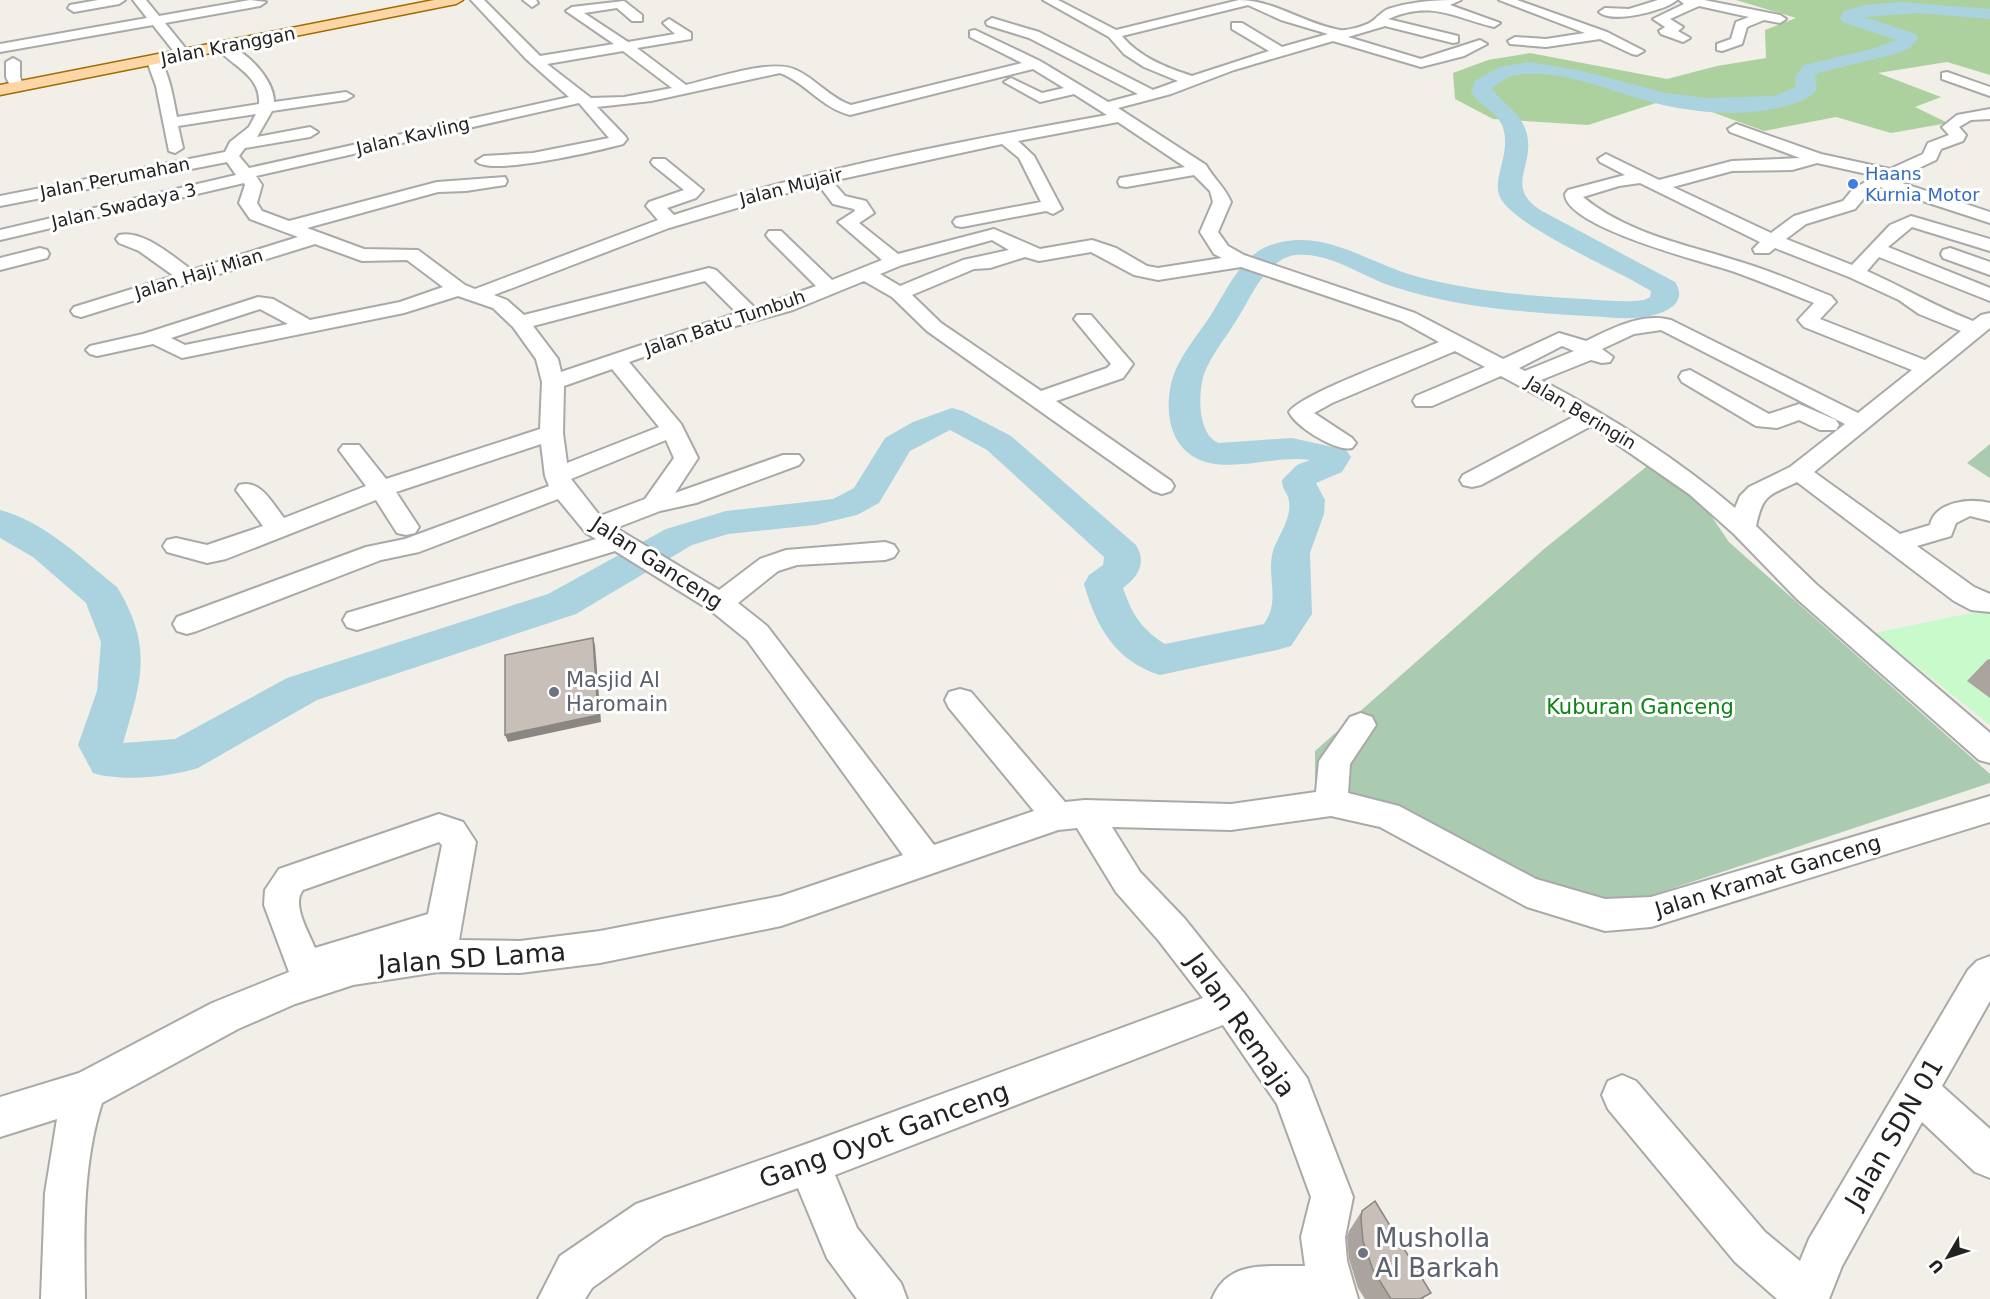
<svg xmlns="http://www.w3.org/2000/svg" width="1990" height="1299" font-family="'DejaVu Sans',sans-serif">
	<rect width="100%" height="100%" fill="#f2efe9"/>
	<path fill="#add19e" d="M1736,0H1990V75L1947,62L1878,73L1941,97L1915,107L1948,123L1891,133L1836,117L1764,131L1698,107L1656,103L1588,125L1493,119L1455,99L1453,73L1488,60L1530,53L1667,79L1717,66L1766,58L1765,30L1796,18Z"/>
	<path fill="#aacbaf" d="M1990,444V478L1967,463Z
		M1651,463L1703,504L1729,542L1990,774V783L1616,907L1500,873L1395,810L1315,784V751L1544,549Z"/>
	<path fill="#c8facc" d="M1990,609V725L1875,633Z"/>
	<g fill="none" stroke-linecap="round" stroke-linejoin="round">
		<path fill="#aad3df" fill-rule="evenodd" d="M1900,2L1990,9V19L1919,13L1864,17L1916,34L1918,38L1910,48L1899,53L1818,73L1815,77L1817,89C1810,100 1794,104 1781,107C1745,117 1700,113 1663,105C1617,95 1565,68 1516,75C1507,76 1499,83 1492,88C1499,102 1519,109 1526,131C1537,166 1502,186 1542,211L1675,282C1687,300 1671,311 1654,315C1632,321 1609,317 1586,316C1522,312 1455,307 1394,287C1362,277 1331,252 1296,255C1285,256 1276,263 1269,270C1256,283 1249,300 1239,316C1228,335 1212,353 1204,374C1198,393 1197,435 1219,443L1292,438L1346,450L1351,457L1342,472L1316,483L1325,500L1324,514L1310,553L1312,614L1291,646L1277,650L1160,675C1115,661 1096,626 1084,584L1089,575L1103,565L1104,557L987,450L950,430L910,451L879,503L857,515L815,525L728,534L692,545L576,614L317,700L198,768C170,777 121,782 93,773L78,745L97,691L101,642L86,603L33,557L0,538V510C45,522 81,558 117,587C153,646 142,680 123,743L175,739L287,678L548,594L666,529L726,511L833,499L854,488L885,438L913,422L952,408L963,411L1011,436L1136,545C1147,563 1138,577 1123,588C1132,614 1141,629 1165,644L1264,624C1281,600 1266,577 1273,551C1278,536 1292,518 1289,501C1288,493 1282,490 1282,480L1297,465L1310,460C1272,454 1219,479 1187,452C1164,433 1165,391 1177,367C1185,350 1198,334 1209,318C1225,294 1240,257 1268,246C1322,226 1365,262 1415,276C1469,291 1529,296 1585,299C1604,300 1625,303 1644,300L1650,297L1651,291C1618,270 1514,227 1500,197C1491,178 1513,152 1502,125C1495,110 1479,105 1471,92L1475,81L1499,67L1530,62L1582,71L1666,93L1708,98L1774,96L1796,87L1795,77L1804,65L1872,49L1896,40L1843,22L1840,18L1844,11L1865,5Z"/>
		<g stroke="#a9a9a9" stroke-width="4">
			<path id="minor" d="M98,0H125L119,4L74,12L68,8L70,5Z
				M133,0H146L159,16L250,0L266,2L260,6L165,23L191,55L184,59L179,58L153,25L0,52V44L147,18Z
				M471,0H484L540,56L614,44L566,11L572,7L624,1L642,15V21H632L617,8L584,13L628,42L675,34L663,23L669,19L691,33V39L637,48L686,85C713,79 772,58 796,70C816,79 830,98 851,105L1022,63L970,37V31L975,30L1040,61L1108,102L1138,94L1029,38L987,25L986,22L992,18L1039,32L1153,90L1178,81L1144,67L1124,54L1109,37L1043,0H1058L1116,30L1239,0C1274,0 1305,24 1340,30C1347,31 1365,26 1371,22C1376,19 1381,12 1388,9C1413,1 1436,0 1461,0L1450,5L1500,23L1494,27C1453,17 1431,0 1388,19L1458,36V42L1453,43L1385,26L1348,37L1421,59L1480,40L1487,44L1464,56L1421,67L1333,41L1234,70L1171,94L1118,108L1206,165C1213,178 1225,187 1231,202L1218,232L1228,246L1244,255L1415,313L1503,359L1559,333L1586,341C1611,329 1642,312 1671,320L1858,413L1912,370L1804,327L1798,320L1814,303C1787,292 1760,281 1732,271C1704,262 1565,227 1565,194L1568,190L1625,175L1600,162L1598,159L1606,154L1659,180L1732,161L1800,158L1730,132L1728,129L1736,124L1821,154L1890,169L1923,154L1928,143L1949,135L1942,127L1957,115L1990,109V119L1971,120L1959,127L1966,135L1963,141L1941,149L1936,160L1893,180L1990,212V223L1880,187L1865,197L1855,209L1806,224L1786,239L1852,265L1890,225L1911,216L1990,239V251L1912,227L1888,247L1990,288V301L1879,257L1867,271C1903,287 1936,307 1973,321L1981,315L1990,313V328L1814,472L1900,534L1930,525C1935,501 1971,498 1990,503V521L1970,516L1956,523L1951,536L1917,546L1974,587L1990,594V612L1971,610L1954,601L1797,482C1769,496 1763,493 1756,526L1817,585L1990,733V763L1979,760L1797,599L1734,534L1689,494L1591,426L1481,485L1472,487L1463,485L1460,480L1463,475L1575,416L1501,376L1432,406H1416L1413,401L1416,396L1485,367L1455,351L1332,403L1314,413L1352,438L1356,443L1352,448C1336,452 1296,427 1289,412C1302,393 1412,354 1439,342L1401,321L1241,267L1158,280L1134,275L1091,252L1039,261L1025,257L990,268L974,269L912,295L941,323L1041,391L1107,368L1111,364L1074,319L1077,315H1091L1133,364L1123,378L1056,401L1171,481L1174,486L1171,491L1162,494L1153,491L927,331L892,297L864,281L793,310L714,332L629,362L681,424L698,458L675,493L783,455H799L803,460L799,465L696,503L660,511L616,528L719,590L760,559L786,550L885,542L894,545L898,551L894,557L885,560L797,565L778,571L738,603L767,626L934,845L1034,811L949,708L945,700L949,692L960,689L971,692L1065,802L1085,800L1231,804L1316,792L1319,761L1350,717L1361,713L1372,717L1376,725L1350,764L1348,793L1399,806L1536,879L1605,899L1651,897L1990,796V822L1651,927L1605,931L1527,907L1380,827L1331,816L1231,830L1112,827L1140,872L1185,919L1244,993L1307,1078L1353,1197L1345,1237L1347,1261L1358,1299H1212C1228,1259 1268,1267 1305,1266L1301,1237L1311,1197L1277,1104L1223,1025L835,1175L857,1228L901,1283L907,1299H857L827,1258L798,1188L664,1236L592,1288L585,1299H538L560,1256L636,1204L809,1143L1203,998L1159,941L1116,892L1077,828L1058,830L781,926L600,963L520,973L438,972L353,985L295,1004L238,1029L102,1103C82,1166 84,1234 85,1299H41L45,1193L57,1119L0,1137V1097L79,1073L212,1003L289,972L264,905L265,890L279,869L439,814L463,822L476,842L459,940L520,941L600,931L781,896L903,855L747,640L710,610L615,551L357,630L347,627L343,620L347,613L596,539L586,533L558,499L419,552L381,560L197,631L187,634L177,631L173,624L177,617L366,547L405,539L549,486L545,476L541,444L396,492L419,527L415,533L406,535L397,533L376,500L226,559L207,563L167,552L163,546L167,540L176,538L207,545L263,526L236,490L239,485C261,479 272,503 284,518L366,486L339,450L343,445H359L386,479L540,429L542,382L536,359L513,327L493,308L458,296L404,313L182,358L153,344L97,356L90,354L86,350L90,346L143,334L258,297L273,299L310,320L400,302L443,287L407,260L362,261L315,244L81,317L74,315L71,311L74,307L174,276L139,251L119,243L116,239L119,235C143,229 173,257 192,270L298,237L250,219L239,203L245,185L244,183L0,240V230L236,175L227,162L0,206V196L225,152L230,142L249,127L256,114L178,126L183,148L175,153L169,151L156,86L147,61L154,57C168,60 174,103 177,117L259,104C261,75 233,67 217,48L224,44C246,50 274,79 274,102L346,92L353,96L346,100L272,111L257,137L310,127L318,132L310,137L245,148L239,156L249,168L569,97L526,59ZM1248,5L1281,20L1328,34L1282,47L1242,23H1232V29L1269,51L1192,76C1167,68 1139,57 1122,36ZM623,51L672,88L624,97L591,98L547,64ZM1033,69L1064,88L1042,93L1011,78L1004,82L1040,102L1074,94L1107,115C962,141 815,168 674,215L667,208L696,198L703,190L665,159H653L651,162L653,165L684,190L649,202L646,206L658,220L475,289L465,285L418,250L364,249L307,228L438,192L466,191L505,185L507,181L505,177L437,182L289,221L262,211L257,203L262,185L256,176L579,103L609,138L533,153L484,156L476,161C488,177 601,150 623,144L627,139L625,136L597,107L651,101L780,73C806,83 822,108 850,115ZM1118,122L1185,167L1120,178L1118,182L1120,186L1126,187L1194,175L1210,191L1213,202L1200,232L1214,254L1222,258L1158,268L1147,266L1116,248L1092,240L1040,249L994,229L898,254L859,223L874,213L866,201L845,196L832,181L1002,144L1019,158L1041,202L956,218L953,222L956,226L962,227L1046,211L1053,214L1062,209L1034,156L1018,141ZM1817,163L1876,176L1853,189L1843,201L1794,216L1771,233L1673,187L1732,171L1792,170ZM1640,183L1760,242L1753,249L1755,253H1769L1775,248L1849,277L1899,300L1919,314L1961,331L1925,360L1820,319L1836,302L1831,296C1802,285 1774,272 1744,263C1689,245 1629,235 1583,197L1619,186ZM818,184L833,204L854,209L855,211L838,222L882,260L832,280L781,231H769L766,235L769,239L816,286L755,308L716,270L709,268L524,315L507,300L494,295L669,228ZM992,240L1009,250L963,260L900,286L880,274L902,265ZM705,281L737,313L561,372L558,359L533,326ZM260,309L288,324L185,345L171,338ZM1661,330L1845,424L1790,467L1749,487L1740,496L1735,508C1676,458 1610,416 1541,380L1591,360L1602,363L1610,362L1613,357L1602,349L1634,334ZM1562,346L1574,351L1525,371L1519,368ZM612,369L659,427L567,463L563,433L564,386ZM666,440L674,458L645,499L600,516L571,479ZM439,842L442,845L428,914L315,948C309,933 291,904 303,890Z
				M523,0H536L538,3L532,7Z
				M1499,0H1517L1607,32L1644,51L1637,55L1632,54L1600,39L1546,47L1510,44L1508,41L1515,37L1546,39L1585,33Z
				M1658,0H1677C1665,11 1612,24 1599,12L1605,8L1629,9Z
				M1679,0H1704L1780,15L1786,19L1780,23L1764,20L1747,27L1742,44L1722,51L1717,50V44L1731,39L1736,22L1749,17L1699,6L1670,19L1683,27L1678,31L1690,38L1683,42L1661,34L1659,31L1665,27L1653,19L1684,4Z
				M13,58L20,62V77L24,87L17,91L12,90L6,77V62Z
				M1947,72L1990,87V96L1942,79V73Z
				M40,248L47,250L49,254L47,258L0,270V258Z
				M1950,248L1990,262V275L1943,258L1941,254L1943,250Z
				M1690,370L1769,414L1799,404L1836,420L1839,425L1836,430H1820L1799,420L1777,428L1756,426L1682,382L1679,377L1682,372Z
				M1990,956V1001L1942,1086L1990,1129V1178L1975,1172L1922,1122L1842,1266L1829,1299H1777L1735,1262L1608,1109L1602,1095L1608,1081L1622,1075L1636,1081L1765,1232L1800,1261L1809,1239L1968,970L1977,961Z"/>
		</g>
		<g stroke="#a06b00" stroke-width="3">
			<path id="major" d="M434,0H463L456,4L0,95V85Z"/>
		</g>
		<use href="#minor" fill="#fff" fill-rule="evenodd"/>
		<use href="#major" fill="#fcd6a4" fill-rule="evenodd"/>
	</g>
	<path fill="#aba49e" d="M1990,659V698L1967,681L1987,660Z
		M1362,1211L1424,1299H1365L1358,1288L1349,1259L1347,1237L1349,1231Z"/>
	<path fill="#8b8681" d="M593,638L595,645L601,722L508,742L505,735Z"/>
	<path fill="#c7bfb8" stroke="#8b8681" stroke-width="1.5" d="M593,638L598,715L505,735V655Z
		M1375,1201L1431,1293L1420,1299H1391L1373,1270L1363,1241L1361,1218L1362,1211Z"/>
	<circle fill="#3f7fe0" stroke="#fff" stroke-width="2" cx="1853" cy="184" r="6"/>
	<g fill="#6b7280" stroke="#fff" stroke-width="2">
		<circle cx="554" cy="692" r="6"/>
		<circle cx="1363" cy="1253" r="6"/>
	</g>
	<g text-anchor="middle" stroke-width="6" stroke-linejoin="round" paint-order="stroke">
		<g font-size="18" fill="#222" stroke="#fff">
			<text transform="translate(228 46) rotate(-11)" y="6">Jalan Kranggan</text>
			<text transform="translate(413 136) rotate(-13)" y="6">Jalan Kavling</text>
			<text transform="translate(115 178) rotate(-11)" y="6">Jalan Perumahan</text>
			<text transform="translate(791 187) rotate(-14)" y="6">Jalan Mujair</text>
			<text transform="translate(124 206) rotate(-13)" y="6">Jalan Swadaya 3</text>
			<text transform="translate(199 274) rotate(-17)" y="6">Jalan Haji Mian</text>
			<text transform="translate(725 323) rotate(-19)" y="6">Jalan Batu Tumbuh</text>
			<text transform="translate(1581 413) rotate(31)" y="6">Jalan Beringin</text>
		</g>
		<g font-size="18" fill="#366cbe" stroke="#fff" text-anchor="start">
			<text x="1865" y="180">Haans<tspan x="1865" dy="21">Kurnia Motor</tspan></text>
		</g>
		<g font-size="21" fill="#222" stroke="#fff">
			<text transform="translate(657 563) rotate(33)" y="7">Jalan Ganceng</text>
			<text transform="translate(1768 876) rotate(-17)" y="7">Jalan Kramat Ganceng</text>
		</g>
		<g font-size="21" fill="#5b616d" stroke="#fff" text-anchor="start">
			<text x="566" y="687">Masjid Al<tspan x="566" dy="24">Haromain</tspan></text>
		</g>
		<g font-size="21" fill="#0c8416" stroke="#fff">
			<text x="1640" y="714">Kuburan Ganceng</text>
		</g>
		<g font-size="26" fill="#222" stroke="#fff">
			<text transform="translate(472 958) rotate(-4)" y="9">Jalan SD Lama</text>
			<text transform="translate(1241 1025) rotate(55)" y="9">Jalan Remaja</text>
			<text transform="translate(1894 1133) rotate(-60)" y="9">Jalan SDN 01</text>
			<text transform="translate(884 1135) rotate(-20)" y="9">Gang Oyot Ganceng</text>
		</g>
		<g font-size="26" fill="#5b616d" stroke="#fff" text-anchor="start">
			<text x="1375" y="1247">Musholla<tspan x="1375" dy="30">Al Barkah</tspan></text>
		</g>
	</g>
	<g transform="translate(1948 1257) rotate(231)" stroke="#ffffff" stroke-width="4.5" paint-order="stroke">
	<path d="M0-4.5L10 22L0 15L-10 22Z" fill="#222222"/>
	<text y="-9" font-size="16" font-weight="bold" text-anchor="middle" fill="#222222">U</text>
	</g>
</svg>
